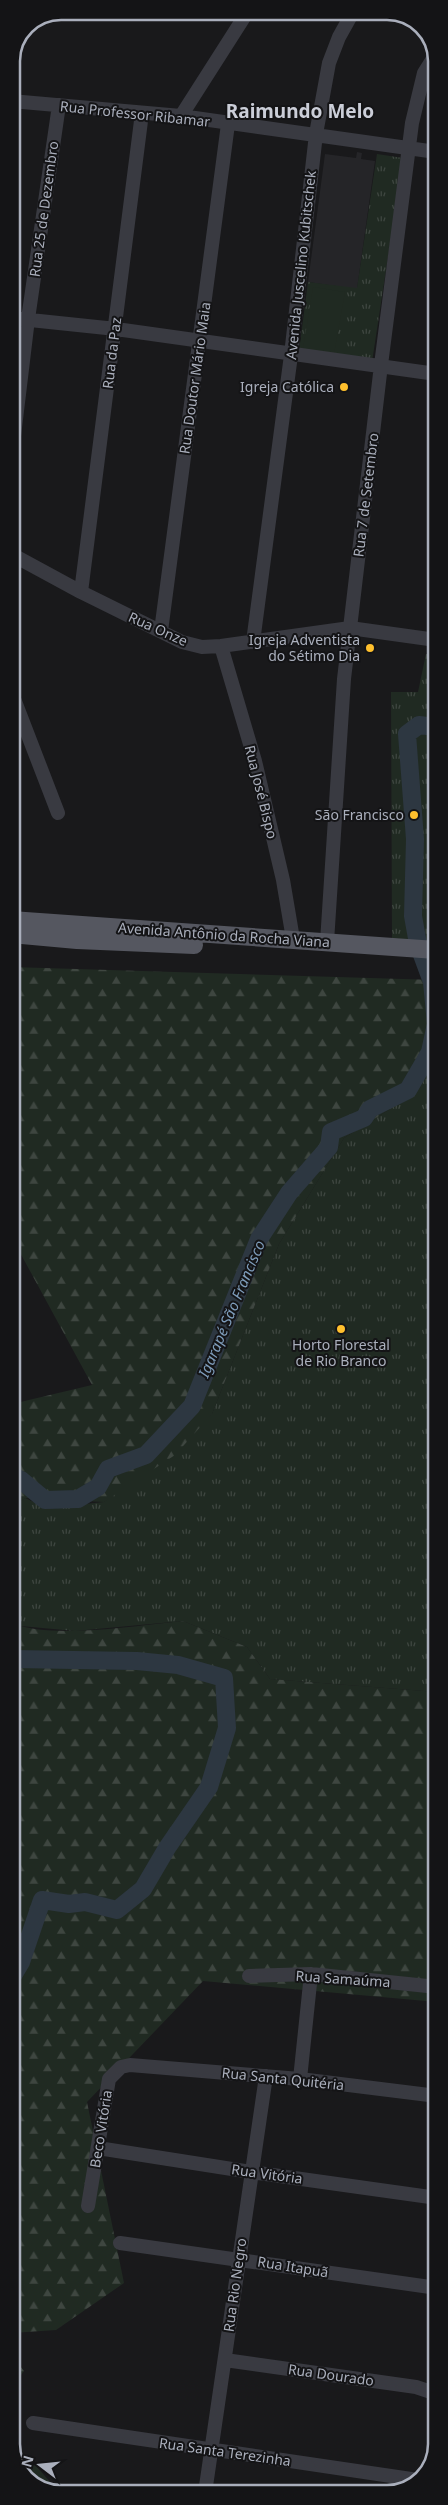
<svg xmlns="http://www.w3.org/2000/svg" width="448" height="2505" font-family="'Noto Sans',sans-serif">
	<defs>
		<pattern id="grass-tufts" width="24" height="20" patternUnits="userSpaceOnUse" patternTransform="scale(1.25)"><rect width="24" height="20" fill="#202a22"/><path d="M3 7l-1-3M5 7V3M7 7l1-3M15 17l-1-3M17 17v-4M19 17l1-3" fill="none" stroke="#3e4640"/></pattern>
		<pattern id="forest-firs" width="22" height="20" patternUnits="userSpaceOnUse" patternTransform="scale(1.25)"><rect width="22" height="20" fill="#202a22"/><path d="M5 1l3.5 6h-7zM16 11l3.5 6h-7z" fill="#3e4640"/></pattern>
	</defs>
	<rect width="100%" height="100%" fill="#19191b"/>
	<path fill="#252528" d="M357,152L362,153L361,159L375,161L357,289L308,282L325,154L356,158Z"/>
	<path fill="url(#grass-tufts)" d="M377,154L403,158L372,362L299,351L308,282L357,288Z
		M426,654L436,656V942L392,938L391,692H418Z
		M436,1043L437,1692L270,1679L247,1647L183,1621L75,1631L21,1626L12,1623V1508L25,1498L47,1508L104,1502L212,1414L279,1244L344,1138L414,1094Z"/>
	<path fill="url(#forest-firs)" d="M11,967L436,980V1054L414,1094L344,1138L279,1244L212,1414L175,1455L104,1502L25,1498L12,1508V1404L92,1385L11,1236Z
		M183,1621L247,1647L270,1679L437,1692V2002L203,1981L87,2102L124,2283L56,2330L12,2333V1623C52,1640 138,1625 183,1621Z
		M12,2356L24,2371L12,2387Z
		M14,2455L36,2466L60,2493H55L26,2479Z"/>
	<path fill="#202a22" d="M313,287L345,292L334,354L303,349Z"/>
	<g fill="none" stroke-linecap="round" stroke-linejoin="round">
		<path stroke="#2d3741" stroke-width="18" d="M12,1476L21,1480L45,1500L78,1499L98,1487L108,1469L146,1455L192,1406L259,1239L289,1193L329,1147L331,1132L364,1118L370,1109L408,1090L430,1052L436,1024L432,982L418,944L413,916L415,839L407,734L419,725L436,727
			M12,1659L137,1661L178,1665L224,1678L227,1728L209,1787L167,1848L143,1889L117,1910L85,1902L69,1904L42,1900L21,1962L12,1977"/>
		<path stroke="#393a41" stroke-width="14" d="M11,101L181,116L436,152
			M181,116L248,11
			M11,318L116,329L436,374
			M11,461L28,319L59,105
			M11,554L81,592L182,642L202,647L221,646L350,628L436,640
			M81,592L142,113
			M161,631L228,124
			M253,642L291,355L316,134L329,63L339,37L353,12
			M221,646L255,761L283,880L293,939
			M11,691L58,813
			M327,942L344,679L381,365L412,123L424,73L436,54
			M249,1976L311,1974L437,1987
			M300,2079L311,1974
			M98,2148L251,2172L437,2198
			M88,2206L109,2079L121,2067L130,2065L300,2079L437,2096
			M120,2243L437,2288
			M225,2360L416,2387L437,2394
			M33,2423L418,2480
			M205,2493L266,2076"/>
		<path stroke="#555760" stroke-width="18" d="M11,920L436,950
			M11,934L77,940L194,945"/>
	</g>
	<g fill="#ffc02d" stroke="#141416" stroke-width="2">
		<circle cx="344" cy="387" r="5"/>
		<circle cx="370" cy="648" r="5"/>
		<circle cx="414" cy="815" r="5"/>
		<circle cx="341" cy="1329" r="5"/>
	</g>
	<g text-anchor="middle" stroke-width="4" stroke-linejoin="round" paint-order="stroke">
		<g font-size="14" fill="#aaafbc" stroke="#141416">
			<text transform="translate(135 114) rotate(6)" y="5">Rua Professor Ribamar</text>
			<text transform="translate(44 209) rotate(-82)" y="5">Rua 25 de Dezembro</text>
			<text transform="translate(301 265) rotate(-84)" y="5">Avenida Juscelino Kubitschek</text>
			<text transform="translate(112 353) rotate(-83)" y="5">Rua da Paz</text>
			<text transform="translate(195 378) rotate(-82)" y="5">Rua Doutor Mário Maia</text>
			<text transform="translate(366 495) rotate(-83)" y="5">Rua 7 de Setembro</text>
			<text transform="translate(158 629) rotate(24)" y="5">Rua Onze</text>
			<text transform="translate(261 792) rotate(76)" y="5">Rua José Bispo</text>
			<text transform="translate(224 935) rotate(4)" y="5">Avenida Antônio da Rocha Viana</text>
			<text transform="translate(343 1979) rotate(4)" y="5">Rua Samaúma</text>
			<text transform="translate(283 2079) rotate(6)" y="5">Rua Santa Quitéria</text>
			<text transform="translate(101 2129) rotate(-81)" y="5">Beco Vitória</text>
			<text transform="translate(267 2174) rotate(8)" y="5">Rua Vitória</text>
			<text transform="translate(293 2267) rotate(9)" y="5">Rua Itapuã</text>
			<text transform="translate(235 2285) rotate(-82)" y="5">Rua Rio Negro</text>
			<text transform="translate(331 2375) rotate(8)" y="5">Rua Dourado</text>
			<text transform="translate(225 2452) rotate(8)" y="5">Rua Santa Terezinha</text>
		</g>
		<g font-size="14" fill="#aaafbc" stroke="#141416" text-anchor="end">
			<text x="334" y="392">Igreja Católica</text>
			<text x="360" y="645">Igreja Adventista<tspan x="360" dy="16">do Sétimo Dia</tspan></text>
			<text x="404" y="820">São Francisco</text>
			<text x="341" y="1350" text-anchor="middle">Horto Florestal<tspan x="341" dy="16">de Rio Branco</tspan></text>
		</g>
		<g font-size="15" font-style="italic" fill="#7e9cba" stroke="#141416">
			<text transform="translate(232 1309) rotate(-67)" y="5">Igarapé São Francisco</text>
		</g>
		<g font-size="19" font-weight="bold" fill="#cbced8" stroke="#141416">
			<text x="300" y="118">Raimundo Melo</text>
		</g>
	</g>
	<path d="M0 0H448V2505H0ZM61 20H387A41 41 0 0 1 428 61V2444A41 41 0 0 1 387 2485H61A41 41 0 0 1 20 2444V61A41 41 0 0 1 61 20Z" fill="#141416" fill-rule="evenodd"/>
	<path fill="none" stroke="#aaafbc" stroke-width="2.5" d="M61 20H387A41 41 0 0 1 428 61V2444A41 41 0 0 1 387 2485H61A41 41 0 0 1 20 2444V61A41 41 0 0 1 61 20Z"/>
	<g transform="translate(40 2465) rotate(286)" stroke="#141416" stroke-width="4" paint-order="stroke">
	<path d="M0-4L9 19L0 12L-9 19Z" fill="#aaafbc"/>
	<text y="-8" font-size="14" font-weight="bold" text-anchor="middle" fill="#aaafbc">N</text>
	</g>
</svg>
